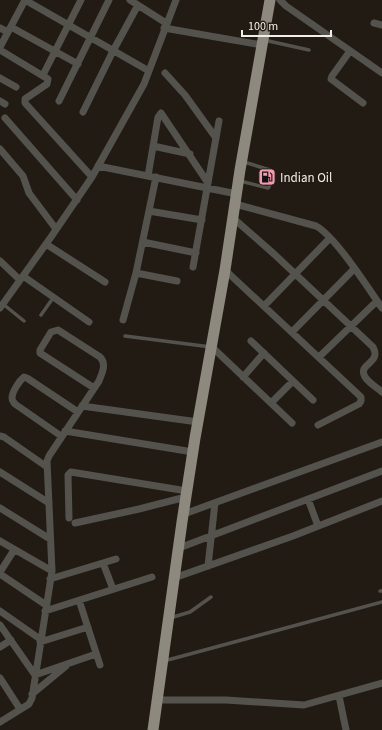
<svg xmlns="http://www.w3.org/2000/svg" width="382" height="730" font-family="'Source Sans 3',sans-serif">
	<rect width="100%" height="100%" fill="#221b13"/>
	<g fill="none" stroke-linecap="round" stroke-linejoin="round">
		<path stroke="#54524d" stroke-width="3.5" d="M264,40L309,50
			M240,181L268,188L269,187L273,173L270,170L244,162
			M3,304L24,321
			M41,315L53,298
			M125,336L211,347
			M380,591H382
			M170,618L190,612L211,597
			M164,661L382,602"/>
		<path stroke="#54524d" stroke-width="7" d="M25,0L149,71
			M130,0L166,23
			M280,0L286,6L382,73
			M374,23L382,25
			M11,27L78,64
			M0,28L8,32
			M164,28L262,45
			M0,47L25,0
			M0,50L48,79L47,84L25,99V103L92,177
			M350,51L332,76L331,79L363,103
			M165,73L185,95L216,138
			M43,75L81,0
			M0,78L16,87
			M0,101L5,104
			M59,101L109,0
			M83,112L113,51L138,5
			M5,118L77,200
			M153,146L190,154
			M0,149L23,176L29,193L56,229
			M98,166L237,194
			M148,176L158,117L161,113L208,183
			M235,204L316,226C336,237 368,288 382,308
			M149,211L202,220
			M233,218L274,254L373,347C382,364 357,363 365,377C369,383 376,387 382,392
			M143,242L196,253
			M46,244L105,282
			M0,261L20,280
			M193,267L219,121
			M225,270L361,397V401L359,404L318,425
			M136,273L177,281
			M23,276L89,322
			M264,306L330,238
			M0,308L51,237L92,177L144,84L176,0
			M123,320L136,273L156,177
			M292,332L354,269
			M251,341L313,400
			M212,347L292,423
			M319,357L377,301
			M243,377L264,353
			M271,403L293,381
			M82,406L198,422
			M65,431L193,452
			M0,436L4,437L47,467
			M61,436L15,404C13,401 12,401 12,398C12,392 19,381 24,377L27,378L78,412
			M0,472L49,503
			M308,499L318,526
			M0,508L50,539
			M184,514L382,442
			M69,518L68,475L71,472L187,491
			M75,523L139,509L186,497
			M0,541L52,571
			M179,548L382,471
			M103,563L113,589
			M208,566L215,503
			M0,572L14,550
			M0,574L46,605
			M174,578L293,536L382,501
			M50,579L116,559
			M79,600L100,665
			M0,611L40,639
			M45,611L152,577
			M0,625L35,675L96,654
			M40,642L88,627
			M0,647L11,640
			M0,678L20,709
			M32,694L66,666
			M339,696L346,730
			M157,700H226L304,705L382,683
			M0,722L29,704L32,698L52,571L47,461L49,456L99,381C102,373 107,364 100,357L58,330L51,332L40,350V353L94,388"/>
		<path stroke="#8d897e" stroke-width="11" d="M153,730L182,522L195,438L225,270L240,170L270,0"/>
	</g>
	<defs>
		<g id="fuel-square" transform="scale(0.9)"><rect x="-9" y="-9" width="18" height="18" rx="4" fill="#f29aaf" stroke="#221b13"/><path d="M-5.5-6h7V0h2V4h1.3V-2.5L3-4.5l.8-.8L6-3V5H2.5V1h-1V6h-7ZM-4.2-4.7v3.2H.2V-4.7Z" fill="#111"/></g>
	</defs>
	<g fill-rule="evenodd">
		<use href="#fuel-square" x="267" y="177"/>
	</g>
	<g text-anchor="middle" stroke-width="3" stroke-linejoin="round" paint-order="stroke">
		<g font-size="13" fill="#f3eee8" stroke="#221b13" text-anchor="start">
			<text x="280" y="182">Indian Oil</text>
		</g>
	</g>
	<path d="M242 30v6h89v-6" fill="none" stroke="#f3eee8" stroke-width="2"/>
	<text x="248" y="30" font-size="12" fill="#f3eee8" stroke="#221b13" stroke-width="3" paint-order="stroke">100 m</text>
</svg>
